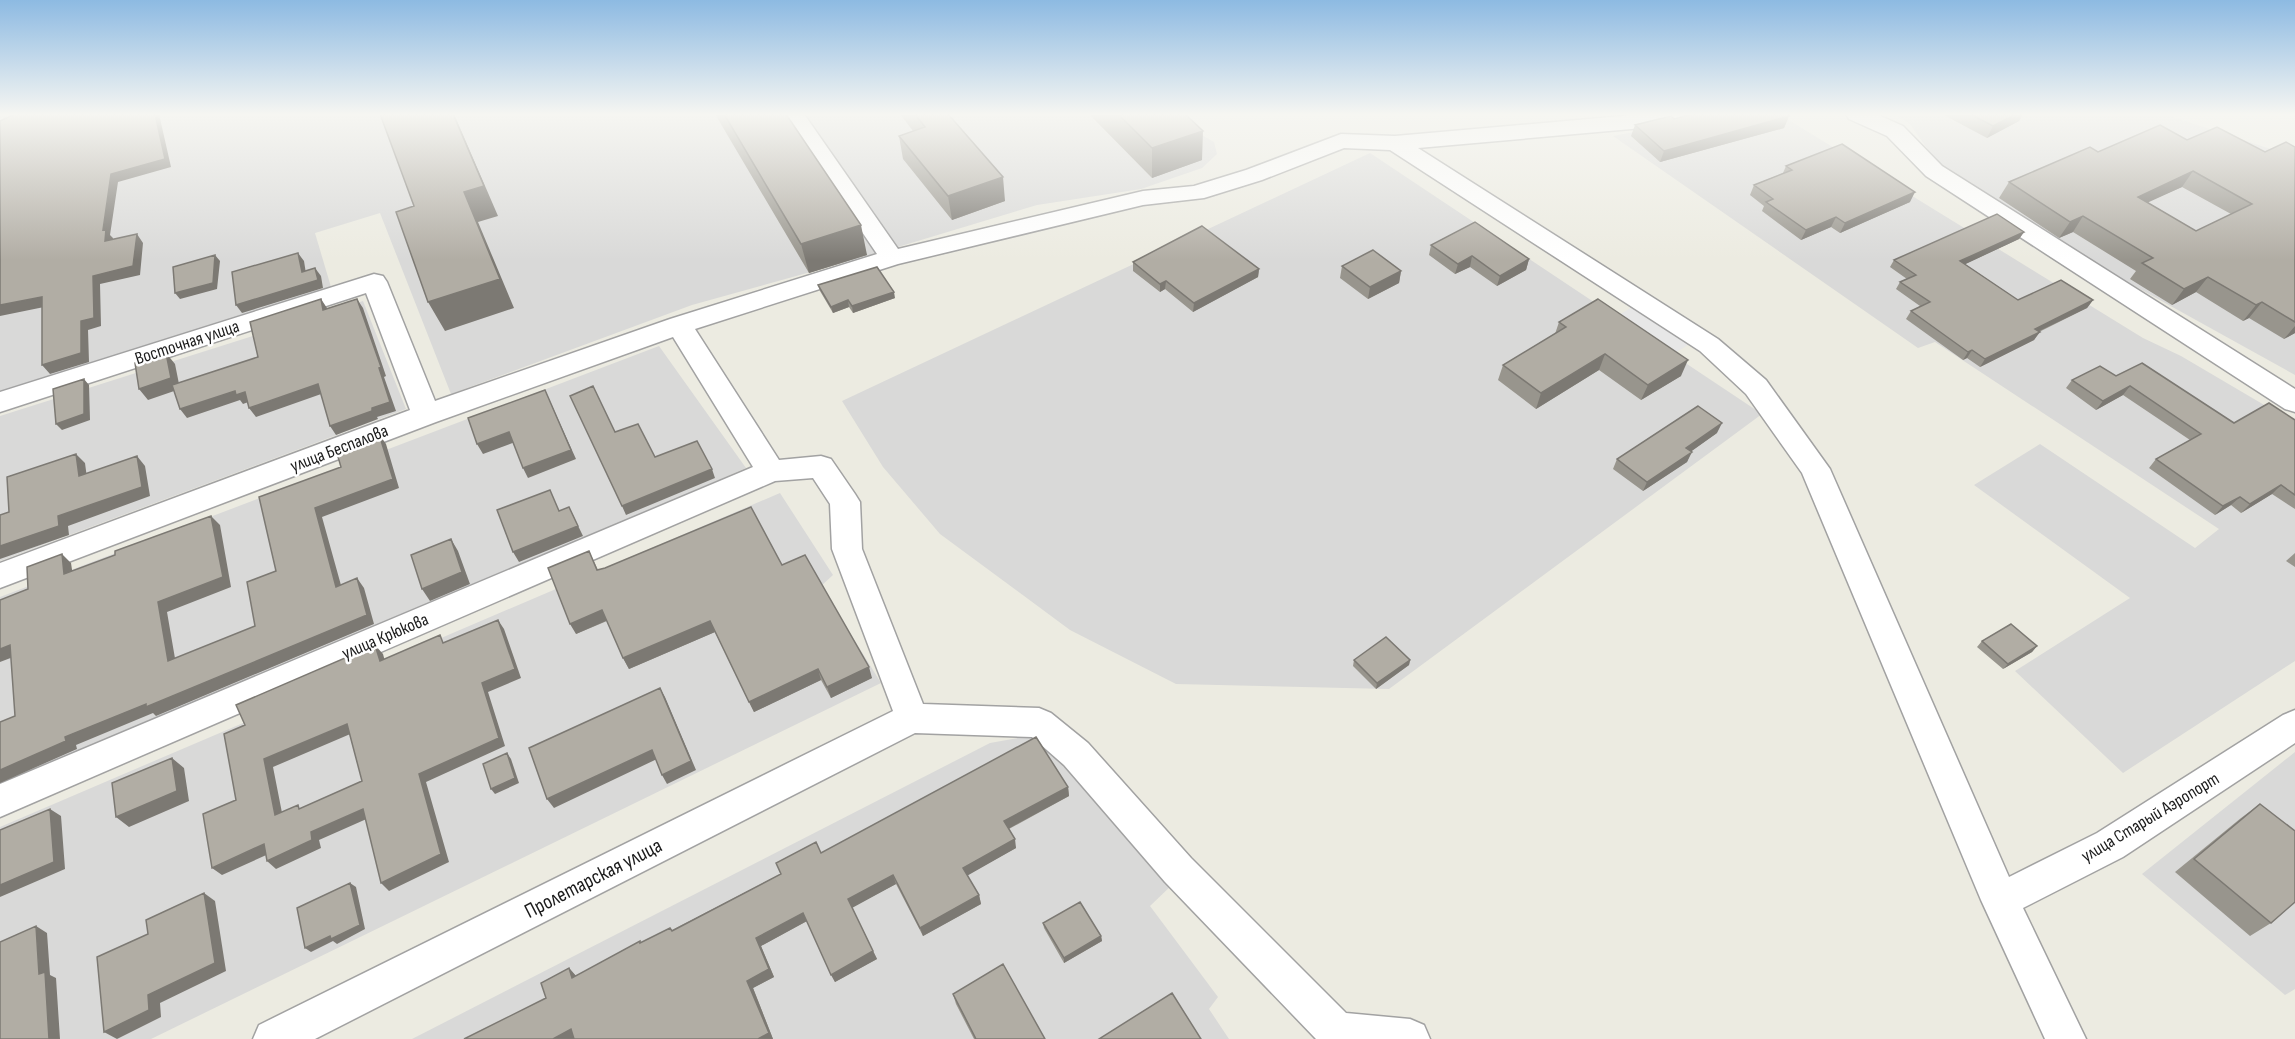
<svg xmlns="http://www.w3.org/2000/svg" width="2295" height="1039" font-family="'Sofia Sans Condensed',sans-serif">
	<rect width="100%" height="100%" fill="#ecebe1"/>
	<path fill="#d9d9d8" d="M0,114H1165L1214,142L1217,154L1202,168L1141,189L1037,205L868,256L692,305L451,394L380,213L315,233L331,287L0,397Z
		M1779,114L2143,338L2181,356L2295,423V661L2123,773L2015,671L2130,598L1974,485L2040,444L2195,548L2219,529L1935,342L1918,348L1613,136L1698,120Z
		M1894,114H2164L2295,157V375L2102,268L1944,172L1909,123Z
		M1370,153L1762,414L1389,689L1176,684L1070,630L940,534L883,467L842,401Z
		M363,301L406,409L0,561V416Z
		M659,346L746,468L178,716L0,790V597Z
		M780,493L833,575L821,586L881,683L151,1039H0V827Z
		M1046,733L1173,884L1150,906L1218,997L1209,1009L1229,1039H412L990,743Z
		M2295,752V989L2285,995L2142,874Z"/>
	<path fill="#e7e7e7" d="M1637,304L1694,341L1675,353L1619,315Z"/>
	<g fill="none" stroke-linecap="round" stroke-linejoin="round">
		<g stroke="#a2a2a2" stroke-width="3">
			<path id="minor" d="M782,114H804L898,249L1143,191L1194,186L1246,170L1341,134L1395,136L1645,114H1687L1684,119L1654,127L1418,148L1718,339L1766,380L1830,469L2009,877L2097,833L2283,715L2295,710V743L2123,857L2023,908L2086,1039H2045L1981,900L1802,473L1746,394L1700,351L1390,150L1344,148L1262,180L1204,198L1143,205L898,264L695,329L779,460L821,456L831,459L855,494L860,502L862,549L923,704L1039,708L1051,713L1088,743L1191,858L1346,1013L1410,1019L1424,1025L1430,1039H1316L1165,882L1064,765L1032,737L915,733L315,1039H253L259,1025L893,711L832,549L830,504L813,478L775,481L0,817V784L753,467L673,337L436,422L0,588V563L410,410L366,293L0,412V392L374,274L383,276L387,282L435,401L670,319L877,254Z
				M1846,114H1876L1903,126L1942,166L2295,389V412L2285,409L1926,176L1887,136L1849,119Z"/>
		</g>
		<use href="#minor" fill="#fff" fill-rule="evenodd"/>
	</g>
	<path fill="#98958d" fill-rule="evenodd" d="M715,114H786L867,255L809,273Z
		M900,114H948L1005,201L952,220L903,159L899,136L913,131Z
		M1089,114H1185L1202,160L1152,178Z
		M1942,114H2023L2019,121L1987,138Z
		M1789,116L1784,128L1660,162L1631,136L1635,125L1674,119Z
		M2187,140L2265,152L2295,147V333L2284,339L2249,318L2243,321L2196,292L2172,305L2130,279L2136,271L2073,232L2059,238L1999,198L2009,182ZM2182,187L2231,214L2196,231L2147,202Z
		M1786,166L1910,202L1840,233L1831,227L1801,240L1762,211L1764,206L1750,195L1754,185L1783,173Z
		M2024,232L2019,239L1965,264L2018,300H2093L2087,308L2039,332L2034,340L1980,367L1967,358L1963,360L1906,319L1911,311L1920,306L1896,289L1900,282L1907,279L1890,267L1894,260Z
		M1431,245L1529,259L1526,270L1497,286L1470,267L1455,274L1429,255Z
		M1133,262L1259,269L1258,277L1193,312L1165,289L1160,292L1133,271Z
		M1342,266L1401,271L1399,283L1368,299L1340,278Z
		M818,285L895,298L853,313L849,307L833,313L820,291Z
		M1559,322L1681,376L1641,400L1599,370L1536,409L1498,380L1503,365L1555,334Z
		M2116,376L2234,423L2295,420V509L2272,494L2241,513L2231,505L2215,515L2149,468L2156,459L2190,440L2123,395L2096,410L2066,388L2072,380Z
		M1717,433L1691,451L1687,462L1643,491L1613,469L1617,459Z
		M589,551L598,570L782,565L872,678L831,698L821,680L754,712L715,632L629,669L623,658L607,621L576,634Z
		M2295,553V567L2286,561Z
		M1982,641L2037,646L2032,652L2003,669L1977,647Z
		M1354,660H1410L1409,665L1376,689L1353,666Z
		M1068,787L1069,796L1009,829L1016,848L967,875L979,895L981,904L923,936L896,884L852,907L877,959L835,982L807,921L761,946L774,977L753,988L773,1039H464L546,998L569,968L576,976L640,941L641,943L672,930L821,853Z
		M2260,804L2271,923L2250,936L2175,872L2241,818Z
		M1043,923L1101,936L1102,941L1064,963L1044,928Z
		M953,994L1045,1039H974L956,1004Z"/>
	<path fill="#7c7973" d="M155,114H159L171,167L118,182L110,235L113,238L112,250L105,241L103,230L111,174Z
		M453,114H454L498,216L478,222L514,308L445,331L428,302L464,192Z
		M2016,114H2023L2019,121L1987,138L1993,126Z
		M1789,116L1784,128L1660,162L1664,151Z
		M1203,131L1202,160L1152,178V148Z
		M2193,171L2182,187L2127,212L2138,197Z
		M1003,177L1005,201L952,220L948,196Z
		M1915,192L1910,202L1840,233L1845,223Z
		M2083,216L2073,232L2059,238L2070,222Z
		M1836,217L1831,227L1801,240L1806,230Z
		M861,225L867,255L809,273L801,244Z
		M2024,232L2019,239L1955,269L1960,261Z
		M137,234L143,243L140,275L100,284L101,326L88,330L89,362L50,374L42,365L81,321L93,276Z
		M298,253L304,261L307,280L302,272Z
		M215,255L220,261L217,289L180,299L175,293Z
		M1472,256L1470,267L1455,274L1458,264Z
		M1529,259L1526,270L1497,286L1500,276Z
		M315,268L321,276L323,288L242,313L236,305Z
		M1259,269L1258,277L1193,312L1194,303Z
		M1401,271L1399,283L1368,299L1370,287Z
		M2208,277L2196,292L2172,305L2184,289Z
		M1166,281L1165,289L1160,292V284Z
		M894,292L895,298L853,313L852,306Z
		M42,297L49,306L0,316V305Z
		M321,299L327,308L329,319L323,310Z
		M357,299L363,308L386,376L384,377L396,411L377,417L378,419L336,435L330,426Z
		M848,300L849,307L833,313L831,307Z
		M2093,300L2087,308L2029,336L2035,329Z
		M2262,302L2249,318L2243,321L2256,305Z
		M2295,326V333L2284,339Z
		M2040,332L2034,340L1980,367L1985,359Z
		M1972,350L1967,358L1963,360L1968,352Z
		M166,353L175,364L180,389L148,400L139,389Z
		M1605,354L1599,370L1536,409L1541,393Z
		M1688,360L1681,376L1641,400L1648,385Z
		M84,379L89,385L90,420L62,430L56,424Z
		M318,384L324,393L256,417L249,408Z
		M2130,386L2123,395L2096,410L2103,401Z
		M545,390L576,459L528,478L523,468Z
		M235,391L245,392L251,401L243,404L240,400L187,418L180,409Z
		M1722,423L1717,433L1682,458L1686,448Z
		M509,432L515,442L483,454L477,444Z
		M379,434L386,444L399,488L322,517L344,596L336,587L315,508Z
		M1692,452L1687,462L1643,491L1647,482Z
		M76,454L85,463L88,486L79,476Z
		M137,456L145,466L150,496L68,526L69,535L0,559V546L58,516Z
		M712,469L715,478L626,515L622,506Z
		M2281,485L2272,494L2241,513L2250,504Z
		M2240,497L2231,505L2215,515L2223,506Z
		M569,507L583,536L519,562L513,552Z
		M211,516L220,525L231,587L167,612L177,670L168,661L158,602Z
		M451,539L458,551L470,584L430,601L422,589Z
		M62,554L71,563L74,583L64,574Z
		M357,578L364,588L374,624L156,716L153,713L76,745L77,749L0,783V770L65,737Z
		M602,610L608,620L576,634L570,624Z
		M498,620L504,629L521,678L488,692L505,746L426,782L449,862L389,891L381,883L419,774L482,683Z
		M710,621L715,632L629,669L623,658Z
		M10,645L21,654L0,662V649Z
		M375,645L383,654L387,669L380,661Z
		M2037,646L2032,652L2003,669L2008,664Z
		M1410,660L1409,665L1376,689L1377,683Z
		M869,667L872,678L831,698L827,687Z
		M818,669L821,680L754,712L749,702Z
		M660,688L665,697L696,770L667,784L662,775Z
		M347,724L355,732L273,767L284,823L275,815L264,759Z
		M652,750L657,759L554,808L547,799Z
		M507,753L511,759L519,783L495,794L491,789Z
		M172,758L184,768L189,801L129,827L116,817Z
		M1068,787L1069,796L1006,830L1004,821Z
		M50,809L61,816L65,869L0,897V885Z
		M363,809L371,817L319,840L321,848L276,869L267,861L311,832Z
		M1015,839L1016,848L965,877L963,868Z
		M264,844L273,852L222,875L212,868Z
		M893,875L896,884L852,908L848,899Z
		M350,883L356,887L365,929L337,944L333,941L311,952L305,948Z
		M204,893L215,901L226,971L160,1003L161,1017L117,1039L104,1032L148,995Z
		M979,895L981,904L923,936L920,928Z
		M803,913L807,921L761,946L774,977L753,988L773,1039H758L747,981L756,938Z
		M36,926L47,933L50,975L56,978L60,1039H49L39,974Z
		M1101,936L1102,941L1064,963V958Z
		M873,951L877,959L835,982L831,975Z
		M569,968L576,976L572,978Z
		M571,1029L575,1039H553Z"/>
	<path fill="#b1ada4" stroke="#7c7973" stroke-width="1.5" fill-rule="evenodd" d="M15,114H155L165,159L111,174L103,230L106,229L105,241L137,234L133,266L93,276L94,318L81,321V353L42,365V297L0,305V121Z
		M380,114H453L484,186L464,192L500,279L428,302L396,212L414,206Z
		M724,114H786L861,225L801,244Z
		M915,114H948L1003,177L948,196L899,136L925,127Z
		M1118,114H1185L1203,131L1152,148Z
		M1692,114H1788L1789,116L1664,151L1635,125L1671,116L1674,119Z
		M1970,114H2016L1993,126Z
		M2160,125L2187,140L2217,127L2265,152L2286,142L2295,147V322L2262,302L2256,305L2208,277L2184,289L2142,263L2153,258L2083,216L2070,222L2009,182L2090,147L2098,152ZM2193,171L2252,204L2196,231L2138,197Z
		M1842,144L1915,192L1845,223L1836,217L1806,230L1766,202L1773,199L1754,185L1792,170L1786,166Z
		M1997,214L2024,232L1960,261L2018,300L2061,280L2093,300L2035,329L2040,332L1985,359L1972,350L1968,352L1911,311L1930,302L1900,282L1916,275L1894,260Z
		M1475,222L1529,259L1500,276L1472,256L1458,264L1431,245Z
		M1202,226L1259,269L1194,303L1166,281L1160,284L1133,262Z
		M1373,250L1401,271L1370,287L1342,266Z
		M298,253L302,272L315,268L318,280L236,305L232,272Z
		M215,255L213,283L175,293L173,267Z
		M877,267L894,292L852,306L848,300L831,307L818,285Z
		M321,299L323,310L357,299L381,367L379,368L390,402L372,408V411L330,426L318,384L249,408L245,392L236,395L235,391L180,409L172,385L258,357L250,322Z
		M1598,299L1688,360L1648,385L1605,354L1541,393L1503,365L1566,327L1559,322Z
		M166,353L171,378L139,389L135,363Z
		M2142,363L2234,423L2269,403L2295,420V495L2281,485L2250,504L2240,497L2223,506L2156,459L2201,434L2130,386L2103,401L2072,380L2100,366L2116,376Z
		M84,379V414L56,424L53,389Z
		M593,386L615,432L638,424L655,457L697,441L712,469L622,506L570,396Z
		M545,390L571,450L523,468L509,432L477,444L468,418Z
		M1698,406L1722,423L1686,448L1692,452L1647,482L1617,459Z
		M379,434L393,479L315,508L336,587L357,578L367,615L146,707V704L65,737L66,741L0,770V722L15,716L10,645L0,649V600L28,589L27,567L62,554L64,574L115,555V551L211,516L223,577L158,602L168,661L255,626L247,582L276,571L259,497L341,467L336,450Z
		M76,454L79,476L137,456L142,487L58,516L59,526L0,546V515L9,512L7,477Z
		M550,490L559,511L569,507L578,526L513,552L497,510Z
		M751,507L782,565L805,555L869,667L827,687L818,669L749,702L710,621L623,658L602,610L570,624L548,568L589,551L597,570L605,568Z
		M451,539L462,572L422,589L411,555Z
		M498,620L515,669L482,683L499,738L419,774L441,854L381,883L363,809L311,832L312,840L267,861L264,844L212,868L203,814L236,800L224,734L245,725L236,705L375,645L380,661L440,635L443,643ZM347,724L362,781L299,809L298,805L275,815L264,759Z
		M2011,624L2037,646L2008,664L1982,641Z
		M1386,637L1410,660L1377,683L1354,660Z
		M660,688L691,761L662,775L652,750L547,799L529,748Z
		M1036,737L1068,787L1004,821L1015,839L963,868L979,895L920,928L893,875L848,899L873,951L831,975L803,913L756,938L769,969L747,981L769,1033L758,1039H574L571,1029L553,1039H464L546,998L541,983L569,968L572,978L640,941V943L670,928L672,931L781,874L776,863L816,842L821,853Z
		M507,753L515,778L491,789L483,764Z
		M172,758L177,791L116,817L112,783Z
		M2260,804L2295,831V902L2271,923L2194,859Z
		M50,809L54,862L0,885V830Z
		M350,883L360,925L331,939L330,936L305,948L297,908Z
		M204,893L215,963L148,995L149,1010L104,1032L97,957L148,934L146,920Z
		M1080,902L1101,936L1064,958L1043,923Z
		M36,926L39,974L45,972L49,1039H0V942Z
		M1003,964L1045,1039H976L953,994Z
		M1172,993L1201,1039H1099Z"/>
	<linearGradient id="sky" x2="0" y2="1"><stop stop-color="#8dbae2"/><stop offset="0.44" stop-color="#f6f6f2"/><stop offset="1" stop-color="#f6f6f2" stop-opacity="0"/></linearGradient>
	<rect width="2295" height="260" fill="url(#sky)"/>
	<g text-anchor="middle" stroke-width="5" stroke-linejoin="round" paint-order="stroke">
		<g font-size="18" fill="#1b1b1b" stroke="#fff">
			<text transform="translate(187 342) rotate(-18)" y="6">Восточная улица</text>
			<text transform="translate(339 448) rotate(-21)" y="6">улица Беспалова</text>
			<text transform="translate(385 636) rotate(-23)" y="6">улица Крюкова</text>
			<text transform="translate(2150 817) rotate(-31)" y="6">улица Старый Аэропорт</text>
		</g>
		<g font-size="21" fill="#1b1b1b" stroke="#fff">
			<text transform="translate(593 878) rotate(-27)" y="7">Пролетарская улица</text>
		</g>
	</g>
</svg>
